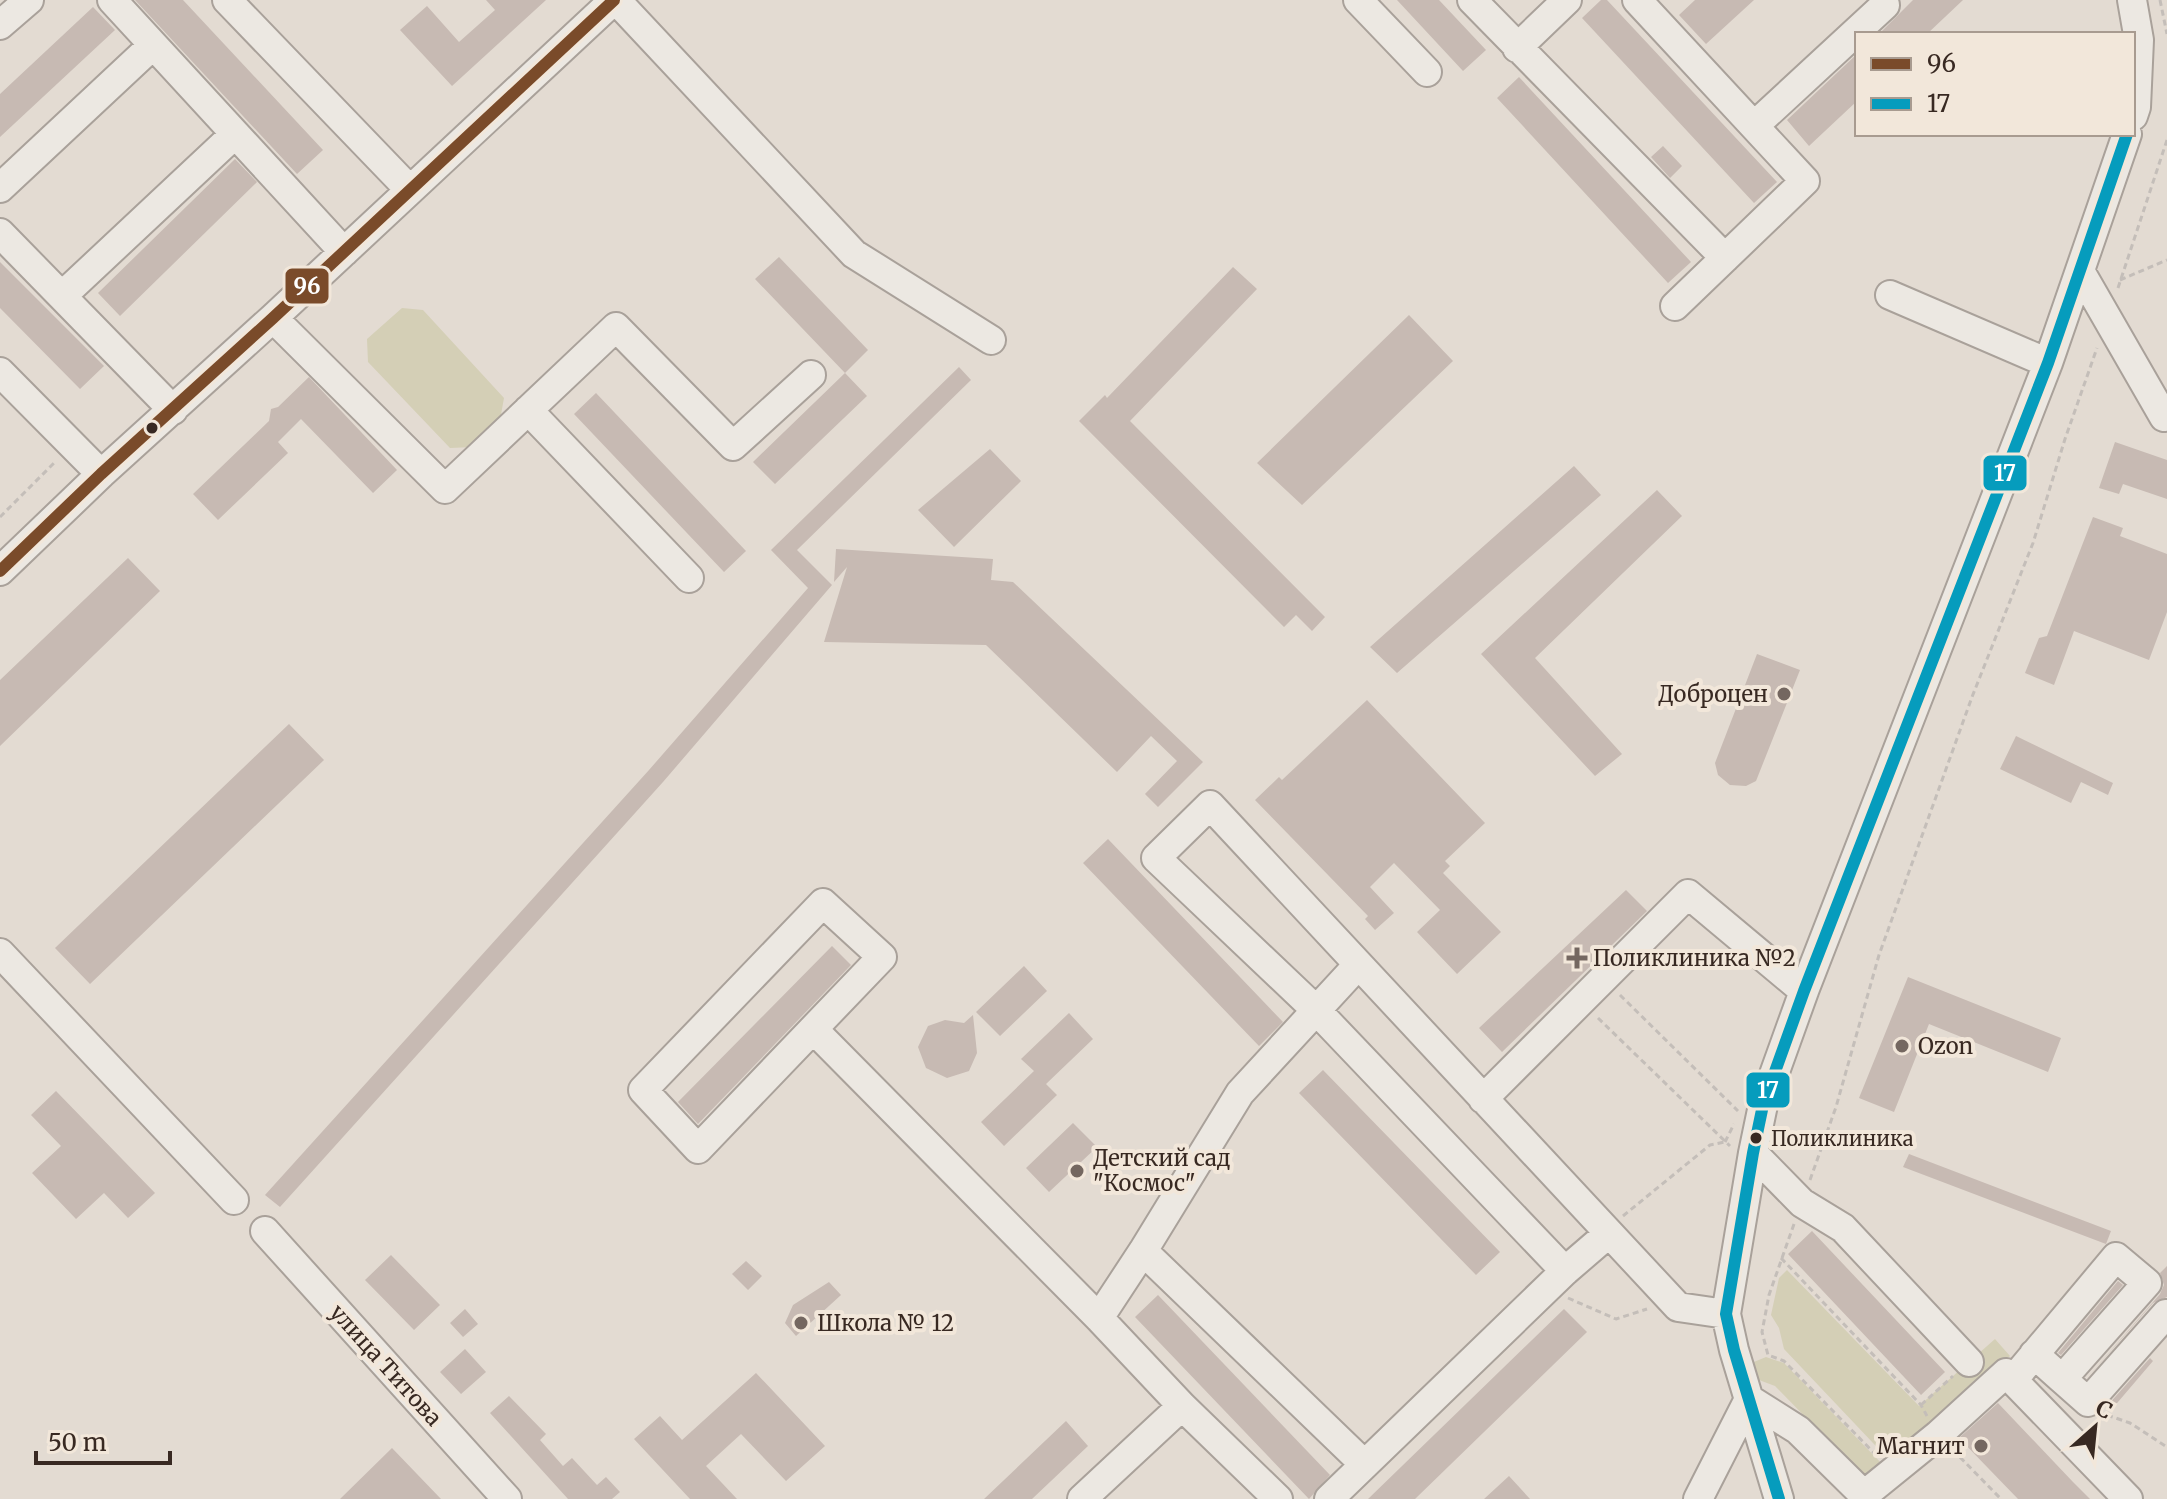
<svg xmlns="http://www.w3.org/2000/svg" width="2167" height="1499" font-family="Merriweather,serif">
	<rect width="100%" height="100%" fill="#e3dbd2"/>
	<path fill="#d4cfb6" d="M402,308L423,310L504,398L500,420L473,447L450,448L368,362L367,339Z
		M1787,1270L1919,1406L1995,1339L2010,1356L1891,1462L1784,1349L1779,1328L1771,1315L1779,1278Z
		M1766,1357L1784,1363L1885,1467L1866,1479L1775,1386L1751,1377L1749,1364Z"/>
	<path fill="#c7bab3" d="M135,0H183L323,150L297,174Z
		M486,0H546L452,86L400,30L427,6L459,42L495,10Z
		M1397,0H1439L1486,50L1463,71Z
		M1601,0H1607L1777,182L1754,203L1582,18Z
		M1695,0H1754L1706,44L1679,15Z
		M1913,0H1963L1927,34H1879Z
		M93,7L115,30L0,137V94Z
		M1857,54V101L1809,146L1787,120Z
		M1519,77L1691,262L1668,283L1497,98Z
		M1663,146L1682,166L1670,178L1651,157Z
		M235,159L257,182L120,316L98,293Z
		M779,257L868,350L845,373L755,279Z
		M0,262L104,366L80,389L0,308Z
		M1233,267L1257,289L1130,421L1325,617L1312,631L1296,615L1284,627L1079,421L1105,395L1107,398Z
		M1409,315L1453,361L1302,505L1257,463Z
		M959,367L971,380L797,550L832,585L663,782L280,1207L265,1195L649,770L808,588L771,550Z
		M845,373L867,396L775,484L753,462Z
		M309,377L397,470L373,493L301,419L278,442L288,453L218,520L193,494L269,421L271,409L278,407Z
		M596,393L746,551L724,572L574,414Z
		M2115,442L2167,460V499L2123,484L2119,494L2099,488Z
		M990,449L1021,481L954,547L918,510Z
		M1574,466L1601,495L1397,673L1370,647Z
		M1657,490L1682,516L1535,658L1622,754L1595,776L1481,654Z
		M2093,517L2123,528L2120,536L2167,554V612L2149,660L2074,631L2054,685L2025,673L2039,638L2047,636Z
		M836,549L993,559L991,580L1013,582L1203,762L1158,807L1145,794L1177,761L1151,736L1117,772L986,645L824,642L847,567L834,582Z
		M128,558L160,591L0,746V680Z
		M1757,654L1800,670L1756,781L1746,786L1730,785L1718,775L1715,763Z
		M1367,700L1485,823L1445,861L1450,866L1443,873L1501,932L1457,974L1417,932L1440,910L1394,863L1370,887L1394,913L1375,930L1365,919L1368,916L1255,800L1279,777L1282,780Z
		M289,724L324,760L90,984L55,948Z
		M2016,736L2113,783L2108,795L2081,782L2071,803L2000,769Z
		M1108,839L1283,1022L1259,1046L1083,863Z
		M1626,890L1647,911L1502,1052L1479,1028Z
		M832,946L851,965L698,1124L678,1102Z
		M1024,966L1047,991L1000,1036L976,1012Z
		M1908,977L2061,1038L2048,1072L1929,1024L1894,1112L1859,1098Z
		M1069,1013L1093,1039L1046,1084L1057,1095L1004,1146L981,1122L1034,1071L1021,1059Z
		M973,1015L977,1053L969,1071L947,1078L926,1068L918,1047L928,1026L945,1020L964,1023Z
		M1323,1070L1500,1252L1476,1275L1299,1093Z
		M56,1091L155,1193L128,1218L104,1193L76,1219L32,1173L61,1146L31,1115Z
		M1073,1123L1097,1147L1049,1192L1026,1168Z
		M1909,1154L2111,1231L2106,1244L1903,1167Z
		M1812,1231L1945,1372L1921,1395L1788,1254Z
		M391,1255L440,1305L414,1330L365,1280Z
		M746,1261L762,1276L748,1290L732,1274Z
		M2167,1266V1297L2153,1303L2087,1378L2160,1294L2164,1285L2160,1273Z
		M2118,1281L2123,1285L2061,1355L2058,1353Z
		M829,1282L841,1295L796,1336L785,1323L793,1305Z
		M1158,1295L1330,1475L1309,1499L1135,1317Z
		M465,1309L478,1324L463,1337L450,1323Z
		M1564,1309L1587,1332L1415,1499H1368Z
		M465,1349L486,1372L461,1394L440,1372Z
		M2150,1358L2153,1361L2112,1409L2107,1406Z
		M756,1373L825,1446L786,1481L741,1434L706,1466L737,1499H690L634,1439L660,1416L682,1440Z
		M509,1396L546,1434L540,1440L563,1466L572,1458L597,1485L606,1477L620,1492L612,1499H568L490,1413Z
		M1998,1403L2073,1482L2090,1499H2018L1959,1438Z
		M1066,1421L1088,1446L1032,1499H984Z
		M392,1448L441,1499H340Z
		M1509,1476L1530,1499H1484Z"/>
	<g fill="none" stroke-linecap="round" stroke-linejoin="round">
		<g stroke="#a9a19a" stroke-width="32">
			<path id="minor" d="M112,0L344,252
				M227,0L410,190
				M616,0L854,254L991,340
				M1358,0L1427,72
				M1472,0L1725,258
				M1637,0L1805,181L1675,306
				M2132,0L2139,40L2136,107L2133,116
				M0,25L29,0
				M1517,48L1567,0
				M1754,126L1885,5
				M0,188L153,45
				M0,233L173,410
				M2080,271L2164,417
				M1890,295L2048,363
				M62,296L235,134
				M273,318L445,489L616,327L733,446L811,375
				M0,372L101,474
				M528,410L689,578
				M0,571L101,474L273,318L614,0
				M823,903L882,957L698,1149L643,1090Z
				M0,953L234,1200
				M814,1030L1099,1318L1182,1406L1278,1499
				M1483,1099L1688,894L1804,991
				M1753,1153L1802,1203L1843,1228L1969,1362
				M265,1231L507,1499
				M1143,1251L1364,1464
				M1565,1271L1316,1010L1156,858L1210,805L1678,1307L1726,1314
				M1099,1318L1143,1251L1240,1093L1358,965
				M2062,1379L2088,1402L2166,1314
				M2013,1380L2116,1257L2147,1283L2062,1379L2034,1354
				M1864,1495L1938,1435L2006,1373L2128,1499
				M1082,1499L1182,1406
				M1329,1499L1565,1271L1608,1234
				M1698,1499L1749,1399L1798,1430L1868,1499
				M1779,1499L1734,1350L1726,1314L1753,1153L1763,1105L1804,991L2048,363L2127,134"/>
		</g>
		<path stroke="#c4beb9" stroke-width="3" stroke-dasharray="6 4" stroke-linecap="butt" d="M2160,0L2167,34
			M2120,280L2167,260
			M2118,288L2167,140
			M0,517L55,462
			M1620,995L1738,1111
			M1598,1018L1730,1146
			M1725,1142L1734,1124
			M1810,1180L1836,1107L1879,955L1972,697L2033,543L2065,439L2097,348
			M1623,1216L1710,1145L1725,1142
			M1794,1224L1769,1295L1762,1332L1768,1355L1784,1361L1876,1455
			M1781,1258L1921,1405L1927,1416
			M1568,1298L1616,1319L1647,1309
			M1921,1405L1953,1376
			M2107,1415L2130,1423L2167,1447
			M1953,1450L2001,1499"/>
		<use href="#minor" stroke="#ece8e2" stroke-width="28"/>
		<g stroke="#f2e7da" stroke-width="18">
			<path id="bus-1" d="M0,571L101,474L273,318L614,0"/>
		</g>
		<g stroke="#f2e7da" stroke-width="18">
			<path id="bus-2" d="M1779,1499L1734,1350L1726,1314L1753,1153L1763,1105L1804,991L2048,363L2127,134"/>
		</g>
		<use href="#bus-1" stroke="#7a4b2a" stroke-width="12"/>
		<use href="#bus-2" stroke="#069cbd" stroke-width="12"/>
	</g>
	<g fill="#382922" stroke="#f2e7da" stroke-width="3">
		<circle cx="152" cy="428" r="7"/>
		<circle cx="1756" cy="1138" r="7"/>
	</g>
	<g fill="#746760" stroke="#f2e7da" stroke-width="3">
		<circle cx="1784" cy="694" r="8"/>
		<path d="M1573 946h8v8h8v8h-8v8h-8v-8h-8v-8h8z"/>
		<circle cx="1902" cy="1046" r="8"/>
		<circle cx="1077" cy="1171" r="8"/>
		<circle cx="801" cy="1323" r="8"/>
		<circle cx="1981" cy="1446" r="8"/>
	</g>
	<g text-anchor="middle" stroke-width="8" stroke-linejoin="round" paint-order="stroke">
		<g font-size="20" fill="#382922" stroke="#f2e7da" text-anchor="start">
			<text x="1771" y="1146">Поликлиника</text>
		</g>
		<g font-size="22" fill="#382922" stroke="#f2e7da" text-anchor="start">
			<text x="1768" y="702" text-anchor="end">Доброцен</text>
			<text x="1593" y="966">Поликлиника №2</text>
			<text x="1918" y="1054">Ozon</text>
			<text x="1093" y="1166">Детский сад<tspan x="1093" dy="25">"Космос"</tspan></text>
			<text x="817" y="1331">Школа № 12</text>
			<text x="1965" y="1454" text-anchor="end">Магнит</text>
		</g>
		<g font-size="22" fill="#382922" stroke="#f2e7da">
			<text transform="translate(386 1365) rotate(48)" y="8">улица Титова</text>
		</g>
	</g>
	<g stroke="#f2e7da" stroke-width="3">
		<rect x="284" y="267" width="46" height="38" rx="8" fill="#7a4b2a"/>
		<rect x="1982" y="454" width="46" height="38" rx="8" fill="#069cbd"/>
		<rect x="1745" y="1071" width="46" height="38" rx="8" fill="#069cbd"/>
	</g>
	<g font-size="22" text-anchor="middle" font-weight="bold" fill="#fff">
		<text x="307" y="294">96</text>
		<text x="2005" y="481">17</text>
		<text x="1768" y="1098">17</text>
	</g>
	<rect x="1855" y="32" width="280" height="104" fill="#f2e7da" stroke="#a89b90" stroke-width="2"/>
	<rect x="1871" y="58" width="40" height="12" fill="#7a4b2a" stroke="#a89b90" stroke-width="2"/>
	<text x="1927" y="72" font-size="24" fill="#382922">96</text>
	<rect x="1871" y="98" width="40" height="12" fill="#069cbd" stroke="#a89b90" stroke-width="2"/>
	<text x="1927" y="112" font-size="24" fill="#382922">17</text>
	<g transform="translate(2095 1427) rotate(27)" stroke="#f2e7da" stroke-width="6" paint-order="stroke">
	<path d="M0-6L14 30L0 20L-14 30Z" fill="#382922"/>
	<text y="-12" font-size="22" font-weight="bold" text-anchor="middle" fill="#382922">С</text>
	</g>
	<path d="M36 1451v12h134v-12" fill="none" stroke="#382922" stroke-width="4"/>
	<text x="48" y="1451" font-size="24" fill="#382922" stroke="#f2e7da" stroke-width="6" paint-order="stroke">50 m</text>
</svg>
